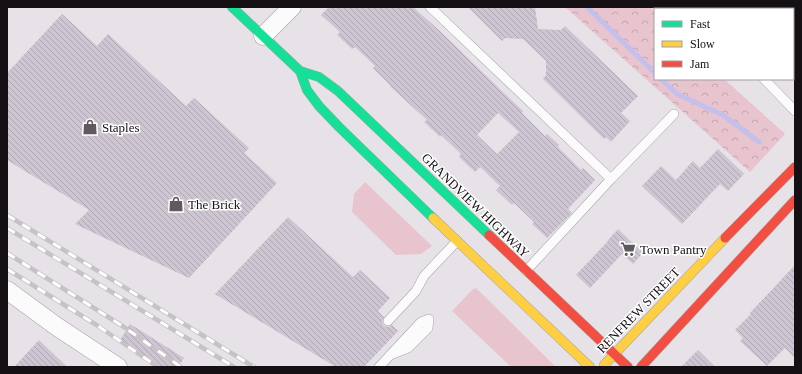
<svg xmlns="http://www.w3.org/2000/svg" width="802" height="374" font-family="Georgia,serif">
	<defs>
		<pattern id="forest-crowns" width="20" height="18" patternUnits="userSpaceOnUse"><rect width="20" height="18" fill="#e8c4cf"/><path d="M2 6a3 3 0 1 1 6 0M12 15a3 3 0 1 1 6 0" fill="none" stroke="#c6a7b1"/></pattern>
		<pattern id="building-back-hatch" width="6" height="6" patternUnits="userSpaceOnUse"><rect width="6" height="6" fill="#cdc5d2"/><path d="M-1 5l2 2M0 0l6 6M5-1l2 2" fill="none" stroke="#afa8b3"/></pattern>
	</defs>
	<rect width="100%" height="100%" fill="#e7e2e7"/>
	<path fill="#e8c4cf" d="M365,182L432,246L421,254L396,255L352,212L354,194Z
		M476,288L556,367H511L452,311L473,289Z"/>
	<path fill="url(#forest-crowns)" d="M565,7H650L655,12V79H724L785,134L750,172Z"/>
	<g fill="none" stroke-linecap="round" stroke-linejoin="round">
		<path stroke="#c3c0eb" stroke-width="5" d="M587,7L655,73
			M661,79L677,94L723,115L759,142"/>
	</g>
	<path fill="url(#building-back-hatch)" fill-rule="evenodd" d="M329,7H413L441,32L506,95L523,111L522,113L545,136L547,134L559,145L558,147L581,170L583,168L595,180L568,209L572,213L547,238L532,224L534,222L514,203L512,205L496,190L500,186L480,167L475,172L459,157L461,154L441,135L440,137L424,122L427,120L390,86H391L373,68L375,66L355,47L352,49L337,35L340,32L321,15ZM498,113L519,132L497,154L477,135Z
		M468,7H535L538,29L561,30L565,26L638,96L621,113L630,121L611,142L606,137L604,139L543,79L546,75V61L523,39L505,38L502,41Z
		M62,14L97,46L108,34L186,106L194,98L249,148L244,153L277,183L189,278L75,224L89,210L7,160V73Z
		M718,149L744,174L728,191L720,184L682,224L642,186L661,166L676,180L693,161L700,168Z
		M288,217L353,277L360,270L390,298L378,311L384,317L382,322L384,326L389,327L392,325L398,331L364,367H336L215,294Z
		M618,229L643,253L633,264L622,254L590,288L576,275L608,241V240Z
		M795,265V358L785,348L767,366L740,341L743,338L735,330L751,314L750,313Z
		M130,324L184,358L178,367H160L119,342Z
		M39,340L67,367H14Z
		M698,350L715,367H681Z"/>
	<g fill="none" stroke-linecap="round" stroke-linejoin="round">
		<g stroke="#a8a4a8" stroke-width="10">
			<path id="lane" d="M430,7L611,179
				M764,79L795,111
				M526,271L611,179L674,114
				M388,321L416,291L424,276L457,241
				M379,367L421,322L429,319L428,328L408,348L390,355"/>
		</g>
		<g stroke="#a8a4a8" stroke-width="19">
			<path id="street" d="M263,36L292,7
				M7,290L56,326L118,367"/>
		</g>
		<g stroke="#a8a4a8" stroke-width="10">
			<path id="fast" d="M232,7L300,71L319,77L338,91L489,235
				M300,71L307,90L319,106L339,127L433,218"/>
		</g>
		<g stroke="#a8a4a8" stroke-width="10">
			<path id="slow" d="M433,218L590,367
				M604,365L725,238"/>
		</g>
		<g stroke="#a8a4a8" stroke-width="10">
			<path id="jam" d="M489,235L628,367
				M725,238L795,167
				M641,367L795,200"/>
		</g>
		<use href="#lane" stroke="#fbfbfb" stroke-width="9"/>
		<use href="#street" stroke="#fbfbfb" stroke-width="18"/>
		<use href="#fast" stroke="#16e098" stroke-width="9"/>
		<use href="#slow" stroke="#ffcf43" stroke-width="9"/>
		<use href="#jam" stroke="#f24e42" stroke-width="9"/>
		<g stroke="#c5c3c5" stroke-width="4.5">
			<path id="rail" d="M7,215L254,367
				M7,228L234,367
				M7,253L124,327L181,367
				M7,269L98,326L158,367"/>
		</g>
		<use href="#rail" stroke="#fff" stroke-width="3" stroke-dasharray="9" stroke-linecap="butt"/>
	</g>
	<defs>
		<g id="shop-bare" transform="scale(1.2)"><path d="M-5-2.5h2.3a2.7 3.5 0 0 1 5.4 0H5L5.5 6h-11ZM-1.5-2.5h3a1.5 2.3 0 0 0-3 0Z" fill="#5e5a5e" stroke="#fff" stroke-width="2.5" paint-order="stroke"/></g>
		<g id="supermarket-bare" transform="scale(1.2)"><path d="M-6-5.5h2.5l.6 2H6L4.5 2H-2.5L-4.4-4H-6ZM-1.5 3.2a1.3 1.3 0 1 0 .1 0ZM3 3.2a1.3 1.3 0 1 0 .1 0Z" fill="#5e5a5e" stroke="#fff" stroke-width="2.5" paint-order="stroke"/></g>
	</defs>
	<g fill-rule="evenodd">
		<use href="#shop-bare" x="90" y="127"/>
		<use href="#shop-bare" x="176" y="204"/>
		<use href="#supermarket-bare" x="628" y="249"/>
	</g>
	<g text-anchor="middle" stroke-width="3" stroke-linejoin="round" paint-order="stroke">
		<g font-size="13" fill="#141014" stroke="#fff" text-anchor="start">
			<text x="102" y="132">Staples</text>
			<text x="188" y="209">The Brick</text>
			<text x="640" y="254">Town Pantry</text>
		</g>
		<g font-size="13" fill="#141014" stroke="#fff">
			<text transform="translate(476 205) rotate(44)" y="5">GRANDVIEW HIGHWAY</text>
			<text transform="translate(638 310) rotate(-46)" y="5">RENFREW STREET</text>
		</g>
	</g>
	<rect width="802" height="374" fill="none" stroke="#141014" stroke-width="16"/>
	<rect x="654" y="8" width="140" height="72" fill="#ffffff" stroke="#a19fa1"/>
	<rect x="662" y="21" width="20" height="6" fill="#16e098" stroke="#a19fa1"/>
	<text x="690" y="28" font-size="12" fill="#141014">Fast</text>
	<rect x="662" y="41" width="20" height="6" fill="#ffcf43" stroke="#a19fa1"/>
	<text x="690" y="48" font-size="12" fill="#141014">Slow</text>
	<rect x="662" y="61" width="20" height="6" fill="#f24e42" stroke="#a19fa1"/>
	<text x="690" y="68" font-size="12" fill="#141014">Jam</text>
</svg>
